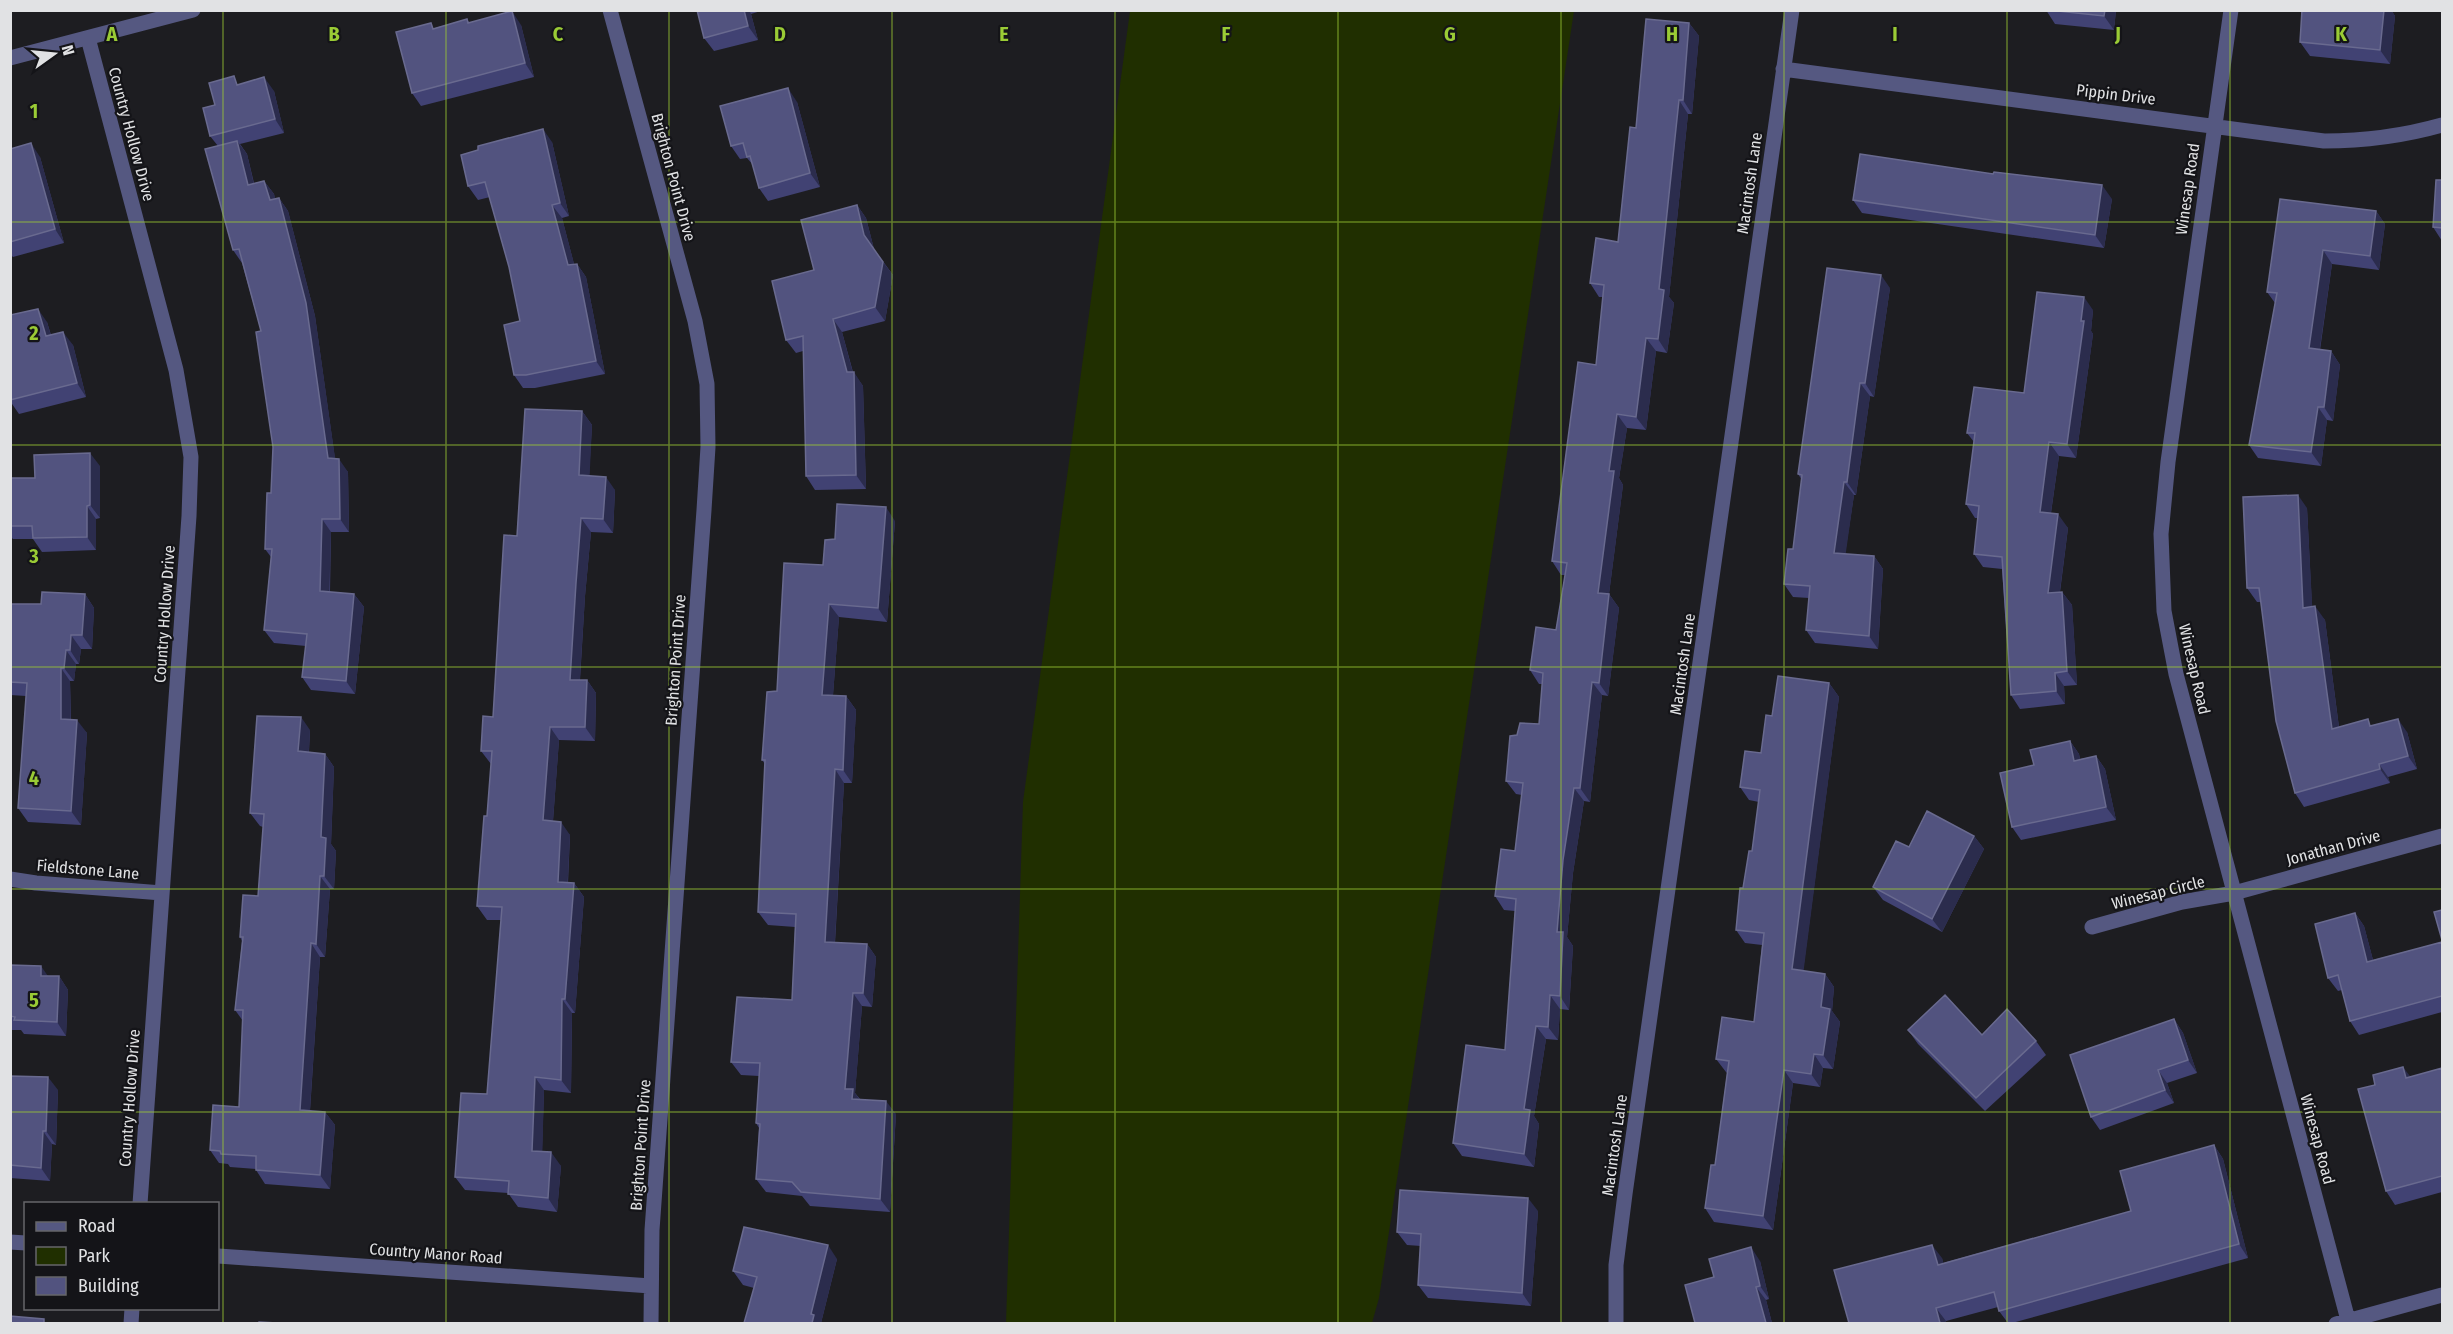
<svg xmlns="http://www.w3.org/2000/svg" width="2453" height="1334" font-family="'Fira Sans Condensed',sans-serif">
	<rect width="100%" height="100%" fill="#1d1d21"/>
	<path fill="#202f00" d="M1130,11H1574L1379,1298L1372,1323H1006L1023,802Z"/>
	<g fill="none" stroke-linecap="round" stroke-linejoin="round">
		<path stroke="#555881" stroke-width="15" d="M610,10L695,321L707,384L708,447L704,510L652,1230L651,1324
			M2231,10L2168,462L2161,534L2164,611L2176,674L2348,1320
			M88,38L176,370L191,457L189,516L140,1204
			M10,58L193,10
			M1783,69L2324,141C2365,141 2403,136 2442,125
			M10,879L36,883L162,893
			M2092,927L2182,902L2234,893L2442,836
			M10,1242L26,1243
			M218,1256L651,1286
			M131,1324L132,1308
			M1616,1324V1265L1625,1194L1792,10
			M2336,1324L2442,1295"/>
	</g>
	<path fill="#414273" d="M697,10H764L751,14L758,40L714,51L704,38Z
		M2046,10H2116L2114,30L2055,24Z
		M2302,10H2391L2395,16L2390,64L2310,56L2300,42Z
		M467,19L469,22L521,25L534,77L421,106L412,93L435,28Z
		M1689,23L1699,36L1692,114H1688L1669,297L1674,303L1667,353L1656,351L1646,430L1627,428L1619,478L1623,485L1609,594L1619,608L1608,696L1602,695L1590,802L1584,801L1573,873L1567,937L1573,946L1569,1010L1560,1009L1558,1040L1546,1039L1534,1116L1539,1124L1534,1167L1462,1156L1453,1143L1505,1050L1515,911L1504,910L1495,896L1515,851L1522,795L1516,794L1506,781L1517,735L1539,724L1542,684H1539L1530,670L1556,630L1565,575H1561L1552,561L1596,365L1603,297H1599L1590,283L1618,242L1636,128Z
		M240,84L274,91L284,133L240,144L247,154L254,183L264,181L274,194L275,199L279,198L288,211L315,316L335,459L348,472L349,532H331L330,592L354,594L364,607L355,694L311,690L302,677L306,646L274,643L264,630L271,557L265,549L271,493L273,447L261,331L242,263L233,250L218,146L210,136L215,105Z
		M797,102L820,187L768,201L759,188L753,165L747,158L740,159L731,146Z
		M552,142L569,216L562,218L574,264H577L586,277L605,374L535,388H523L514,375L520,321L509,267L490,197L478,200L468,186Z
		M10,149L40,157L64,243L13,257L10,254Z
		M2442,180V241L2433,227Z
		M2112,199L2104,248L1862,213L1853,200Z
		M857,205L866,218L874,249L893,275L885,321L842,332L853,372L863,386L866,489L815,490L806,476L803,351L796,353L786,340L814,270Z
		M2376,211L2385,224L2379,270L2332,264L2320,350L2331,351L2340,365L2333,421L2327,420L2321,466L2258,458L2249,445L2275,303L2267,292Z
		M1890,288L1874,397L1870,396L1856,495H1854L1845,554L1874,556L1883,569L1878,649L1815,643L1806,630L1809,598L1793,597L1784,584L1793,549L1802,480L1798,474Z
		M2093,310L2091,331L2093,334L2076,458L2059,456L2051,513L2068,528L2060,592H2062L2072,605L2077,685L2064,686L2065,704L2020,709L2011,695L2002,569L1983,567L1974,554L1978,518H1975L1966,504L1974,442L1967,433L2024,393Z
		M10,315L47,322L51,335L73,345L86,397L19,414L10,401Z
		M582,411L592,425L589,476L615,490L613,533L591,532L585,596L580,680H587L596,693L595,741L559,740L553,821L570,835L568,883H574L584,897L575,1013H572L571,1093L544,1090L542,1152L561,1166L557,1212L518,1207L508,1193L465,1190L455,1177L487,1094L501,920H487L477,906L487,816L491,764L481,751L493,717L517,536Z
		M100,466V518L96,519V550L42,552L33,539H13L10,536V478H35Z
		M2307,508L2312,607L2325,620L2339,727L2372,726L2407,732L2417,769L2388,777L2390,783L2304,807L2295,793L2261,602H2257L2247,588Z
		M895,521L887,622L839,617L833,695L846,696L856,710L852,783H844L835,943L867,944L876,957L872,1007L862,1006L855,1093L860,1099L896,1114L890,1212L810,1206L802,1196L766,1192L756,1179L759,1128L756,1123L759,1076L741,1075L731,1062L792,1000L795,927L768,925L758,912L765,764L762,760L777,691L823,565L835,539Z
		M85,594L94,608L92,649H81L79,664H76L74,681H70L71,719L87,733L81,825L28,822L18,808L26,696L10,695V604H41Z
		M1829,683L1839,697L1803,971L1825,974L1834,987L1832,1011L1840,1022L1833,1069L1823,1068L1820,1087L1793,1083L1773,1230L1714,1222L1705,1208L1715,1165L1727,1073L1726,1072L1716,1059L1754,1022L1762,945L1745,943L1736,930L1743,888L1752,851L1759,802L1749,800L1740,787L1761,753L1772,716Z
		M310,730L309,752L325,754L334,767L331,844L336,851L334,889H330L325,957H320L310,1111L325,1112L335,1125L330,1189L265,1184L256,1170V1169L230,1167L228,1164L219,1163L210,1150L239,1107L243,1021L235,1010L242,941L240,937L258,896L263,827L260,826L250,813Z
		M2070,741L2079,754L2080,759L2096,756L2105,769L2116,820L2021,840L2012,827L2034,765Z
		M1974,836L1984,849L1942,932L1883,900L1873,887L1909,847Z
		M2355,913L2364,926L2373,960L2442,942V1012L2359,1035L2350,1021L2342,990L2338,991L2328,978Z
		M10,965L48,976H59L68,990L66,1036L24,1034L21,1030H10Z
		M2174,1019L2183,1033L2197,1073L2167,1083L2174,1103L2100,1130L2091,1117Z
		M1908,1030L1982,1035L2036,1041L2046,1055L1985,1111L1918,1044Z
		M2442,1068V1192L2395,1205L2386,1191L2410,1077Z
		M10,1076L58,1090L56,1145L52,1144L50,1181L10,1178Z
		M2214,1145L2223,1159L2248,1258L2012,1323H2008L1999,1311L1998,1307L1946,1321L1849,1323L1942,1258L1943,1263L2131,1211Z
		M1538,1211L1531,1306L1428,1298L1418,1285L1421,1246L1407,1245L1397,1232Z
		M837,1259L821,1323H744L754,1288L743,1285L733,1271Z
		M1760,1261L1769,1299L1766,1300L1772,1323H1695L1714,1277Z"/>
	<path fill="#2b2c4d" d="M744,10H749L751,14L758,40L748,26Z
		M2105,10H2116L2114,30L2104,16Z
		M2384,10H2391L2395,16L2390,64L2380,50Z
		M512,11L521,25L534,77L525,63Z
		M1689,23L1699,36L1692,114L1683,100Z
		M264,77L274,91L284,133L275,119Z
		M788,88L797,102L820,187L810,173Z
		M1679,100L1688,114L1669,297L1674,303L1667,353L1658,339L1659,289Z
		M543,129L552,142L569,216L560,203Z
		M237,141L247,154L257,198L248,185Z
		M31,143L40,157L64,243L55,229Z
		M264,181L274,194L279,214L270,200Z
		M2102,185L2112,199L2104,248L2095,235Z
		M279,198L288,211L315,316L337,472L328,458Z
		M552,205L562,218L578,279L568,265Z
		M857,205L866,218L874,249L864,235Z
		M2376,211L2385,224L2379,270L2370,256Z
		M2323,250L2332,264L2318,361L2309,348Z
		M883,262L893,275L885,321L875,307Z
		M577,264L586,277L605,374L596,361Z
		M1881,275L1890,288L1874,397L1865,383Z
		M2084,297L2093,310L2091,331L2093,334L2076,458L2067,444Z
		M38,309L47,322L55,350L46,336Z
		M833,319L842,332L854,377V372L863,386L866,489L856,475L847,372Z
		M63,332L73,345L86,397L77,383Z
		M1646,338L1656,351L1646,430L1636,417Z
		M2331,351L2340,365L2333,421L2324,407Z
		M1860,383L1870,396L1856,495L1847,482Z
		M2318,407L2327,420L2321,466L2311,452Z
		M582,411L592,425L589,489L579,475Z
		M1617,414L1627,428L1619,478L1623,485L1609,594L1619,608L1608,696L1599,683L1598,593L1609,471Z
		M2049,442L2059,456L2049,526L2040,512Z
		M90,453L100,466V518L90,505Z
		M339,459L348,472L349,532L340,519Z
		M606,477L615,490L613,533L603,519Z
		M1844,482L1854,495L1844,566L1834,553Z
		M2298,495L2307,508L2313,621L2303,608Z
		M87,506L96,519V550L87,537Z
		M886,507L895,521L887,622L878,608Z
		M2058,514L2068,528L2058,606L2048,593Z
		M581,518L591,532L585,596L579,693L570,680L576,583Z
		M322,519L331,532L329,604L320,591Z
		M1874,556L1883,569L1878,649L1869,636Z
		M2062,592L2072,605L2077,685L2067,671Z
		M85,594L94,608L92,649L82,635Z
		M354,594L364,607L355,694L346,681Z
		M829,604L839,617L832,708L822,695Z
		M2315,606L2325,620L2341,743L2332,729Z
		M71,635L81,649L79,664L70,650Z
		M66,650L76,664L74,681L64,668Z
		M61,668L70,681L71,733L61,719Z
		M2055,673L2064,686L2065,704L2056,691Z
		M587,680L596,693L595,741L585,727Z
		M1592,682L1602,695L1590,802L1580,788Z
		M1829,683L1839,697L1802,983L1792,969Z
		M846,696L856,710L852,783L843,770Z
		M301,717L310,730L308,765L298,751Z
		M2398,719L2407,732L2417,769L2408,756Z
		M77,720L87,733L81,825L71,811Z
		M550,727L559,740L552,834L543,820Z
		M2070,741L2079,754L2083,775L2074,761Z
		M325,754L334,767L331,844L336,851L334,889L324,876L321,837Z
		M2096,756L2105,769L2116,820L2106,807Z
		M2379,764L2388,777L2390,783L2380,769Z
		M835,769L844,783L834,956L825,942Z
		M1574,788L1584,801L1573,873L1567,937L1573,946L1569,1010L1560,996L1557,932L1563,860Z
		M561,822L570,835L567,895L558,882Z
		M1974,836L1984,849L1942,932L1932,919Z
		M320,876L330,889L325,957L316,944Z
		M574,883L584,897L575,1013L565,999Z
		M2355,913L2364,926L2377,975L2367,962Z
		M311,943L320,957L309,1124L300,1110Z
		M867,944L876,957L872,1007L863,993Z
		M41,966L50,979L41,976Z
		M1825,974L1834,987L1832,1011L1840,1022L1833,1069L1823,1055L1821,1007Z
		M59,976L68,990L66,1036L57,1022Z
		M853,993L862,1006L855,1093L862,1103V1112L845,1089Z
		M1550,995L1560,1009L1558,1040L1548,1027Z
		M562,999L572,1013L571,1093L561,1080Z
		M2174,1019L2183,1033L2197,1073L2188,1060Z
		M1536,1026L1546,1039L1534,1116L1539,1124L1534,1167L1524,1154V1109Z
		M1814,1054L1823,1068L1820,1087L1811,1074Z
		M2403,1067L2413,1080L2406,1078Z
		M1784,1070L1793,1083L1773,1230L1763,1216Z
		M2158,1070L2167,1083L2174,1103L2165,1090Z
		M48,1077L58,1090L56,1145L46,1131Z
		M535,1077L544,1090L542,1164L532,1151Z
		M886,1101L896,1114L890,1212L880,1199Z
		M325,1112L335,1125L330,1189L320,1175Z
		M43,1131L52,1144L50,1181L41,1168Z
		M2214,1145L2223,1159L2248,1258L2239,1244Z
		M551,1152L561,1166L557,1212L548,1198Z
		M1528,1198L1538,1211L1531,1306L1522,1293Z
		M828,1245L837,1259L821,1323H812L811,1314Z
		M1932,1245L1942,1258L1947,1279L1938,1265Z
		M1751,1247L1760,1261L1769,1299L1760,1286Z
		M1756,1287L1766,1300L1772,1323H1766Z
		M1936,1308L1946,1321V1323H1940Z"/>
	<path fill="#52537f" stroke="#696a8f" stroke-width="1.5" d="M697,10H744L748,26L704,38Z
		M2048,10H2105L2104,16Z
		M2302,10H2384L2380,50L2300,42Z
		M512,11L525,63L412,93L396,32L431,23L433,29L467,19L468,23Z
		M1646,19L1689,23L1683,100H1679L1659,289L1664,290L1658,339L1646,338L1636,417L1617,414L1609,471H1614L1598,593L1609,594L1599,683L1592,682L1580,788H1574L1563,860L1557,932H1563L1560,996L1550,995L1548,1027L1536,1026L1524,1109L1530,1110L1524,1154L1453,1143L1466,1045L1505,1050L1516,899L1495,896L1501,849L1515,851L1523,783L1506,781L1510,736L1517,735L1520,723L1539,724L1543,673L1530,670L1536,627L1556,630L1567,563L1552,561L1578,362L1596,365L1604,285L1590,283L1596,238L1618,242L1630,127L1636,128Z
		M234,76L237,85L264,77L275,119L210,136L203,108L215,105L209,83Z
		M788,88L810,173L759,188L750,156L747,157L743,143L731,146L720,106Z
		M543,129L560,203L552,205L568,265L577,264L596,361L526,375H514L504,325L520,321L509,267L485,182L468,186L461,155L478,150V146Z
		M237,141L248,185L264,181L270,200L279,198L306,303L328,458L339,459L340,519H322L320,591L354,594L346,681L302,677L307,634L264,630L272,549H265L267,493H271L273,447L256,332L261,331L239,249L233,250L205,149Z
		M31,143L55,229L10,242V149Z
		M1860,154L1993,174L1994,172L2102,185L2095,235L1853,200Z
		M2436,180H2442V228L2433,227Z
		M2280,199L2376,211L2370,256L2323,250L2309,348L2331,351L2324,407H2318L2311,452L2249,445L2277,293L2267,292Z
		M857,205L864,235L883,262L875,307L833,319L847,372H854L856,475L806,476L803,336L786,340L772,281L814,270L801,220Z
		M1827,268L1881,275L1865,383H1860L1847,482H1844L1834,553L1874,556L1869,636L1806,630L1810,586L1784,584L1788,549H1793L1802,475L1798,474Z
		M2037,292L2084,297L2081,321H2084L2067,444L2049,442L2040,512L2058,514L2048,593L2062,592L2067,671L2055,673L2056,691L2011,695L2002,557L1974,554L1979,506L1966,504L1975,433H1967L1974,387L2024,393Z
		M38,309L46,336L63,332L77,383L10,400V315Z
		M525,409L582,411L579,475L606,477L603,519L581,518L576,583L570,680H587L585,727H550L543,820L561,822L558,882L574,883L565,999H562L561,1080L535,1077L532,1151L551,1152L548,1198L508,1194L509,1181L455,1177L461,1093L487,1094L502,907L477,906L484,816H487L492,751H481L483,716L493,717L504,535L517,536Z
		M90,453V505L87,506V537L33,538L32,526H10V478H35L34,455Z
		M2298,495L2303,608L2315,606L2332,729L2368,719L2370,726L2398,719L2408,756L2379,764L2380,769L2295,793L2276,721L2259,588H2247L2243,497Z
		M837,504L886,507L878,608L829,604L822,695L846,696L843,770L835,769L825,942L867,944L863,993H853L845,1089H853L852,1099L886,1101L880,1199L801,1192L792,1182L756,1179L760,1124L756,1123L760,1063L731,1062L737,997L792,1000L796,914L758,912L765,760H762L767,692L777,691L784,563L823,565L825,540L835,539Z
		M42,592L85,594L82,635H71L70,650H66L64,668H61V719L77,720L71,811L18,808L27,683L10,682V604H41Z
		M1778,676L1829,683L1792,969L1825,974L1821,1007L1830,1009L1823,1055L1814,1054L1811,1074L1784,1070L1763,1216L1705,1208L1711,1165H1715L1729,1061L1716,1059L1722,1017L1754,1022L1764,933L1736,930L1740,888H1743L1749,851H1752L1760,790L1740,787L1745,751L1761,753L1766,715L1772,716Z
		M257,716L301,717L298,751L325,754L321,837L326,838L324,876H320L316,944L311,943L300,1110L325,1112L320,1175L256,1170V1156L221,1154L220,1151L210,1150L213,1105L239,1107L243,1010H235L243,937H240L243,895L258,896L264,814L250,813Z
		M2070,741L2074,761L2096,756L2106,807L2012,827L2000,773L2034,765L2030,750Z
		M1927,811L1974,836L1932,919L1873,887L1896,841L1909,847Z
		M2442,910V940L2434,912Z
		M2355,913L2367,962L2442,942V996L2350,1021L2338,975L2328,978L2315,924Z
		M10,965L41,966V976H59L57,1022L14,1020L15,1017L10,1016Z
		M1945,995L1982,1035L2007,1009L2036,1041L1976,1098L1908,1030Z
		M2174,1019L2188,1060L2158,1070L2165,1090L2091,1117L2070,1055Z
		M2403,1067L2406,1078L2442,1068V1176L2386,1191L2358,1089L2375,1085L2373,1075Z
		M10,1076L48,1077L46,1131H43L41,1168L10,1165Z
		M2214,1145L2239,1244L1999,1311L1994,1292L1936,1308L1940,1323H1849L1834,1270L1932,1245L1938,1265L2131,1211L2120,1171Z
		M1400,1190L1528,1198L1522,1293L1418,1285L1421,1234L1397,1232Z
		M744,1227L828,1245L811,1314L814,1315L812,1323H744L757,1277L733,1271Z
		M1751,1247L1760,1286L1756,1287L1766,1323H1695L1685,1285L1714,1277L1709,1259Z
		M10,1316L44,1319V1323H10Z
		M259,1322L277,1323H258Z"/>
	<path fill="none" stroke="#9acb35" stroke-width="1.5" stroke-opacity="0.55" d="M223,10V1324M446,10V1324M669,10V1324M892,10V1324M1115,10V1324M1338,10V1324M1561,10V1324M1784,10V1324M2007,10V1324M2230,10V1324M10,222H2442M10,445H2442M10,667H2442M10,889H2442M10,1112H2442"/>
	<g text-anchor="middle" stroke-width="4.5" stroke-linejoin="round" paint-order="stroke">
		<g font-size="16" fill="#e1e2e4" stroke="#141418">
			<text transform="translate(2116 94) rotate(7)" y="6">Pippin Drive</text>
			<text transform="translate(132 134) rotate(75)" y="6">Country Hollow Drive</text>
			<text transform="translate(674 177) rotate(75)" y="6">Brighton Point Drive</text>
			<text transform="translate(1749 183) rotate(-82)" y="6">Macintosh Lane</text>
			<text transform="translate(2187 189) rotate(-82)" y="6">Winesap Road</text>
			<text transform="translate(164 614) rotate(-86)" y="6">Country Hollow Drive</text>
			<text transform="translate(675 660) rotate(-86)" y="6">Brighton Point Drive</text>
			<text transform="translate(1682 664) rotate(-82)" y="6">Macintosh Lane</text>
			<text transform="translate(2195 669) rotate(77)" y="6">Winesap Road</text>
			<text transform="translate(2333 847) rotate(-15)" y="6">Jonathan Drive</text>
			<text transform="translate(88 869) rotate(5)" y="6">Fieldstone Lane</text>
			<text transform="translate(2158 892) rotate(-14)" y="6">Winesap Circle</text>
			<text transform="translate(129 1098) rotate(-86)" y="6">Country Hollow Drive</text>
			<text transform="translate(2318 1139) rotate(75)" y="6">Winesap Road</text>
			<text transform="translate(640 1145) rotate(-86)" y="6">Brighton Point Drive</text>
			<text transform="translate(1614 1145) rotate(-82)" y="6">Macintosh Lane</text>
			<text transform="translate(436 1253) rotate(4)" y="6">Country Manor Road</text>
		</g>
	</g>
	<g font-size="20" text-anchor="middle" font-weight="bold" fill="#9acb35" stroke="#141418" stroke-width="4.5" stroke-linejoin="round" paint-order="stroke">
		<text x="112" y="41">A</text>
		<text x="334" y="41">B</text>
		<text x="558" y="41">C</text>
		<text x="780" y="41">D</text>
		<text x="1004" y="41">E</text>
		<text x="1226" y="41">F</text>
		<text x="1450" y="41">G</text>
		<text x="1672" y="41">H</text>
		<text x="1895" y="41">I</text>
		<text x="2118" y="41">J</text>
		<text x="2341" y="41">K</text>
		<text x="34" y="118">1</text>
		<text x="34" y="340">2</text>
		<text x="34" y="563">3</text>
		<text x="34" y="785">4</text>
		<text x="34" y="1007">5</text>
	</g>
	<rect width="2453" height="1334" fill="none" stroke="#e1e2e4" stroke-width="24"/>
	<rect x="24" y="1202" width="195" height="108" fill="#141418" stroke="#66666a" stroke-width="1.5"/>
	<rect x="36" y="1222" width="30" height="9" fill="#555881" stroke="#66666a" stroke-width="1.5"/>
	<text x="78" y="1232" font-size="18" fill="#e1e2e4">Road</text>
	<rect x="36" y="1247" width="30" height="18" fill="#202f00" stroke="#66666a" stroke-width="1.5"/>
	<text x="78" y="1262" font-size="18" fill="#e1e2e4">Park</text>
	<rect x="36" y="1277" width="30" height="18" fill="#52537f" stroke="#66666a" stroke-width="1.5"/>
	<text x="78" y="1292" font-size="18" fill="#e1e2e4">Building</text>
	<g transform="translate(54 54) rotate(75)" stroke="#141418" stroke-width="4.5" paint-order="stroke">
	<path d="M0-4.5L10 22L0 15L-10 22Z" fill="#e1e2e4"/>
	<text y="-9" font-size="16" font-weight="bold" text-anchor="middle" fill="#e1e2e4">N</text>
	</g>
</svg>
